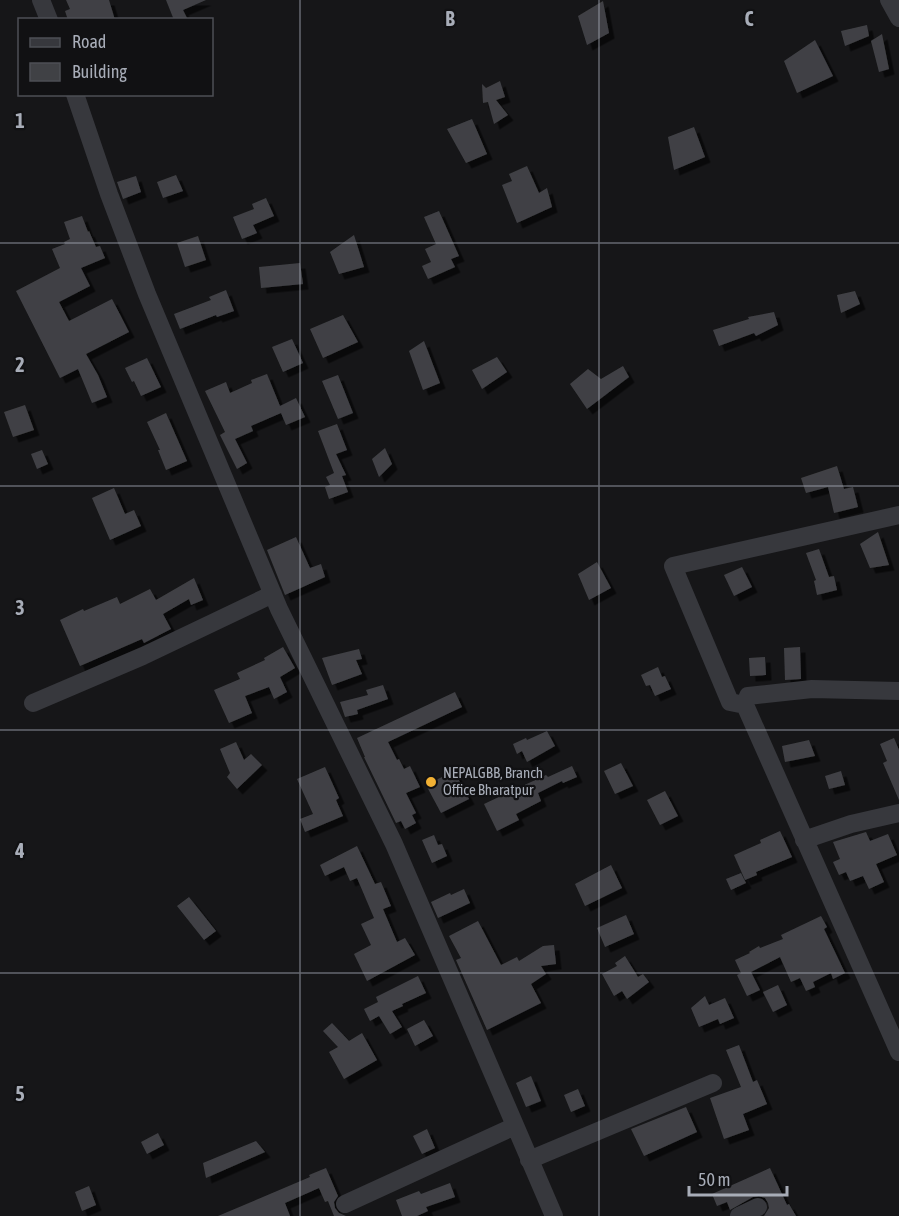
<svg xmlns="http://www.w3.org/2000/svg" width="899" height="1216" font-family="'Asap Condensed',sans-serif">
	<defs>
		<filter id="shadow"><feDropShadow dx="5.5" dy="5.5" stdDeviation="0" flood-color="#0009"/></filter>
	</defs>
	<rect width="100%" height="100%" fill="#161618"/>
	<path fill="#404145" filter="url(#shadow)" d="M66,0H109L115,20H68L65,11L70,9Z
		M166,0H206L183,10L188,20H174Z
		M603,1L609,33L587,45L578,16Z
		M867,25L869,36L845,46L841,31Z
		M882,34L889,69L879,72L871,41Z
		M815,40L833,76L797,93L784,61Z
		M500,81L505,97L496,100L508,115L494,124L488,102L483,103L482,84L486,88Z
		M472,119L487,154L466,163L447,129Z
		M694,127L705,157L674,170L668,137Z
		M527,166L539,193L547,188L552,207L517,223L502,185L512,181L509,174Z
		M176,175L183,191L163,198L157,182Z
		M136,176L141,192L123,199L117,182Z
		M266,198L274,216L253,225L257,233L242,239L233,217L254,209L252,204Z
		M439,211L459,256L451,259L455,267L428,279L422,266L431,262L425,249L436,244L424,217Z
		M82,216L88,232L89,231L96,247L100,246L105,258L81,268L90,286L59,302L69,321L112,299L129,332L86,354L98,375L107,397L92,403L78,369L60,378L16,291L60,268L52,249L65,244L64,242L70,239L64,222Z
		M354,235L364,267L339,274L330,252Z
		M198,236L206,260L185,267L177,243Z
		M300,263L303,284L261,288L259,267Z
		M226,290L234,311L217,317L216,315L180,329L174,314L211,300L209,297Z
		M855,291L860,304L841,313L837,295Z
		M774,312L778,325L756,336L754,333L719,346L713,330L749,319L748,317Z
		M343,315L358,342L323,358L310,329Z
		M292,339L303,363L283,372L272,347Z
		M424,341L440,383L423,390L409,351Z
		M497,357L507,372L482,389L472,370Z
		M147,358L161,387L141,396L134,381L132,382L125,368Z
		M623,366L629,377L587,409L570,384L588,369L601,379Z
		M267,374L280,406L296,398L305,417L286,425L281,413L251,426L253,431L235,439L247,463L237,469L220,435L225,432L205,391L226,382L230,393L252,383L251,380Z
		M338,375L353,413L338,419L322,381Z
		M25,405L34,430L13,437L4,412Z
		M166,413L187,461L166,470L158,450H160L147,422Z
		M337,424L347,450L336,454L346,475L342,476L348,492L329,499L325,487L330,485L326,477L334,473L318,431Z
		M385,448L392,464L379,477L372,459Z
		M42,450L48,464L37,469L31,454Z
		M837,466L844,489L853,487L858,507L834,513L828,487L806,493L801,478Z
		M114,488L125,514L134,510L141,526L110,540L92,498Z
		M878,532L889,565L870,568L860,544Z
		M296,537L310,568L321,564L325,577L285,595L267,550Z
		M819,549L829,577L834,576L837,590L817,595L814,581L816,580L806,553Z
		M597,562L611,588L589,600L578,574Z
		M742,567L752,587L734,596L724,575Z
		M194,578L203,600L191,605L189,599L163,614L171,629L144,643L142,639L80,666L60,620L83,609L84,611L117,597L120,604L150,589L156,600Z
		M283,647L295,668L280,677L287,692L274,699L269,687L245,696L252,713L229,723L214,690L240,679L237,673L265,660L264,658Z
		M800,647L801,679L785,680L784,648Z
		M359,649L362,659L356,660L362,674L332,685L322,658Z
		M765,657L766,675L750,676L749,658Z
		M658,667L662,677L665,676L671,689L655,696L650,685L646,686L641,675Z
		M383,685L388,699L357,710L358,714L345,717L340,702L368,695L366,690Z
		M455,692L462,707L388,742L397,760L399,759L404,769L410,766L420,787L406,793L416,813L412,815L416,823L405,829L401,821L396,823L364,757H365L357,738Z
		M547,731L555,746L527,762L522,751L517,754L513,744L526,738L527,740Z
		M894,738L899,750V800L883,763L887,761L880,744Z
		M809,740L815,756L785,762L782,746Z
		M236,742L244,760L251,754L262,765L237,789L227,777L230,773L220,749Z
		M621,763L633,786L615,794L604,771Z
		M572,766L577,777L563,783L562,781L538,793L541,801L516,814L519,820L497,831L484,804L546,775L548,777Z
		M325,767L339,798L336,800L343,816L305,832L300,819L313,814L297,779Z
		M454,771L469,799L441,813L426,785Z
		M841,771L845,785L829,789L825,776Z
		M665,791L678,816L660,825L647,800Z
		M780,831L792,857L756,872L757,875L745,880L734,855L761,843L760,840Z
		M866,832L870,841L888,834L897,855L876,864L884,882L869,889L863,876L850,881L846,872L839,875L833,862L840,859L833,842Z
		M434,835L438,845L442,844L447,856L432,863L422,840Z
		M357,846L375,884L381,882L391,906L383,909L397,942L405,938L415,955L367,981L354,954L371,945L361,924L374,918L357,878L350,881L344,867L325,876L320,865Z
		M611,865L622,888L585,906L575,884Z
		M741,873L746,883L731,890L726,879Z
		M464,889L470,903L438,918L431,902L450,893L451,895Z
		M189,897L216,931L204,940L177,906Z
		M626,915L634,934L605,947L597,928Z
		M821,916L827,927L824,929L845,973L833,979L831,973L813,982L815,987L806,991L800,978L791,982L780,957L751,972L760,990L747,996L737,975L741,973L735,960L750,953L749,952L759,946L760,948L783,939L781,935Z
		M478,921L501,965L517,957L519,961L543,946L554,945L556,964L541,966L546,974L531,984L541,1003L487,1030L456,960L461,958L449,936Z
		M625,956L638,977L643,974L649,982L627,999L622,991L614,996L602,974L617,966L615,963Z
		M418,976L426,993L402,1004L403,1006L392,1011L402,1027L390,1034L379,1016L370,1021L364,1009L378,1002L376,997Z
		M778,985L787,1005L773,1012L763,992Z
		M705,996L709,1005L725,998L734,1018L720,1024L718,1019L699,1027L691,1008Z
		M424,1020L433,1036L415,1046L407,1029Z
		M332,1023L349,1041L362,1033L377,1060L344,1079L329,1052L338,1047L323,1031Z
		M739,1045L753,1082L757,1080L767,1104L743,1114L749,1130L724,1139L710,1098L741,1087L726,1050Z
		M531,1076L541,1101L526,1107L516,1083Z
		M578,1089L585,1106L571,1112L564,1095Z
		M686,1107L697,1132L644,1156L631,1129Z
		M427,1129L435,1148L422,1154L413,1136Z
		M158,1133L164,1145L147,1154L141,1142Z
		M256,1141L265,1152L206,1178L203,1163Z
		M326,1168L338,1196L334,1202L335,1208L339,1213L346,1216H334L328,1201L325,1202L319,1188L285,1203L290,1216H218L310,1177L309,1175Z
		M770,1168L787,1205L789,1204L796,1216H764L769,1208L768,1203L765,1198L759,1196L753,1197L730,1210L727,1202L717,1206L712,1194Z
		M450,1183L455,1197L426,1207L428,1211L417,1216H402L396,1200L419,1191L421,1194Z
		M89,1186L96,1205L82,1211L75,1192Z"/>
	<g fill="none" stroke-linecap="round" stroke-linejoin="round">
		<path stroke="#37383d" stroke-width="18" d="M41,0L49,20
			M889,0L899,18
			M75,94L109,194L147,294L279,609L394,844L554,1216
			M899,691L812,689L748,696L745,705L899,1052
			M33,703L143,656L273,594
			M745,705L730,702L673,566L899,515
			M804,840L851,824L899,813
			M529,1160L713,1083
			M345,1204L515,1126
			M739,1216L758,1207"/>
	</g>
	<path fill="none" stroke="#a8adb8" stroke-width="1.5" stroke-opacity="0.55" d="M300,0V1216M599,0V1216M0,243H899M0,486H899M0,730H899M0,973H899"/>
	<circle fill="#f2b134" stroke="#111113" stroke-width="2" cx="431" cy="782" r="6"/>
	<g text-anchor="middle" stroke-width="4.5" stroke-linejoin="round" paint-order="stroke">
		<g font-size="15" fill="#a8adb8" stroke="#111113" text-anchor="start">
			<text x="443" y="778">NEPALGBB, Branch<tspan x="443" dy="17">Office Bharatpur</tspan></text>
		</g>
	</g>
	<g font-size="20" text-anchor="middle" font-weight="bold" fill="#a8adb8" stroke="#111113" stroke-width="4.5" stroke-linejoin="round" paint-order="stroke">
		<text x="450" y="26">B</text>
		<text x="749" y="26">C</text>
		<text x="20" y="128">1</text>
		<text x="20" y="372">2</text>
		<text x="20" y="615">3</text>
		<text x="20" y="858">4</text>
		<text x="20" y="1101">5</text>
	</g>
	<rect x="18" y="18" width="195" height="78" fill="#111113" stroke="#4d4f55" stroke-width="1.5"/>
	<rect x="30" y="38" width="30" height="9" fill="#37383d" stroke="#4d4f55" stroke-width="1.5"/>
	<text x="72" y="48" font-size="18" fill="#a8adb8">Road</text>
	<rect x="30" y="63" width="30" height="18" fill="#404145" stroke="#4d4f55" stroke-width="1.5"/>
	<text x="72" y="78" font-size="18" fill="#a8adb8">Building</text>
	<path d="M689 1186v9h98v-9" fill="none" stroke="#a8adb8" stroke-width="3"/>
	<text x="698" y="1186" font-size="18" fill="#a8adb8" stroke="#111113" stroke-width="4.5" paint-order="stroke">50 m</text>
</svg>
